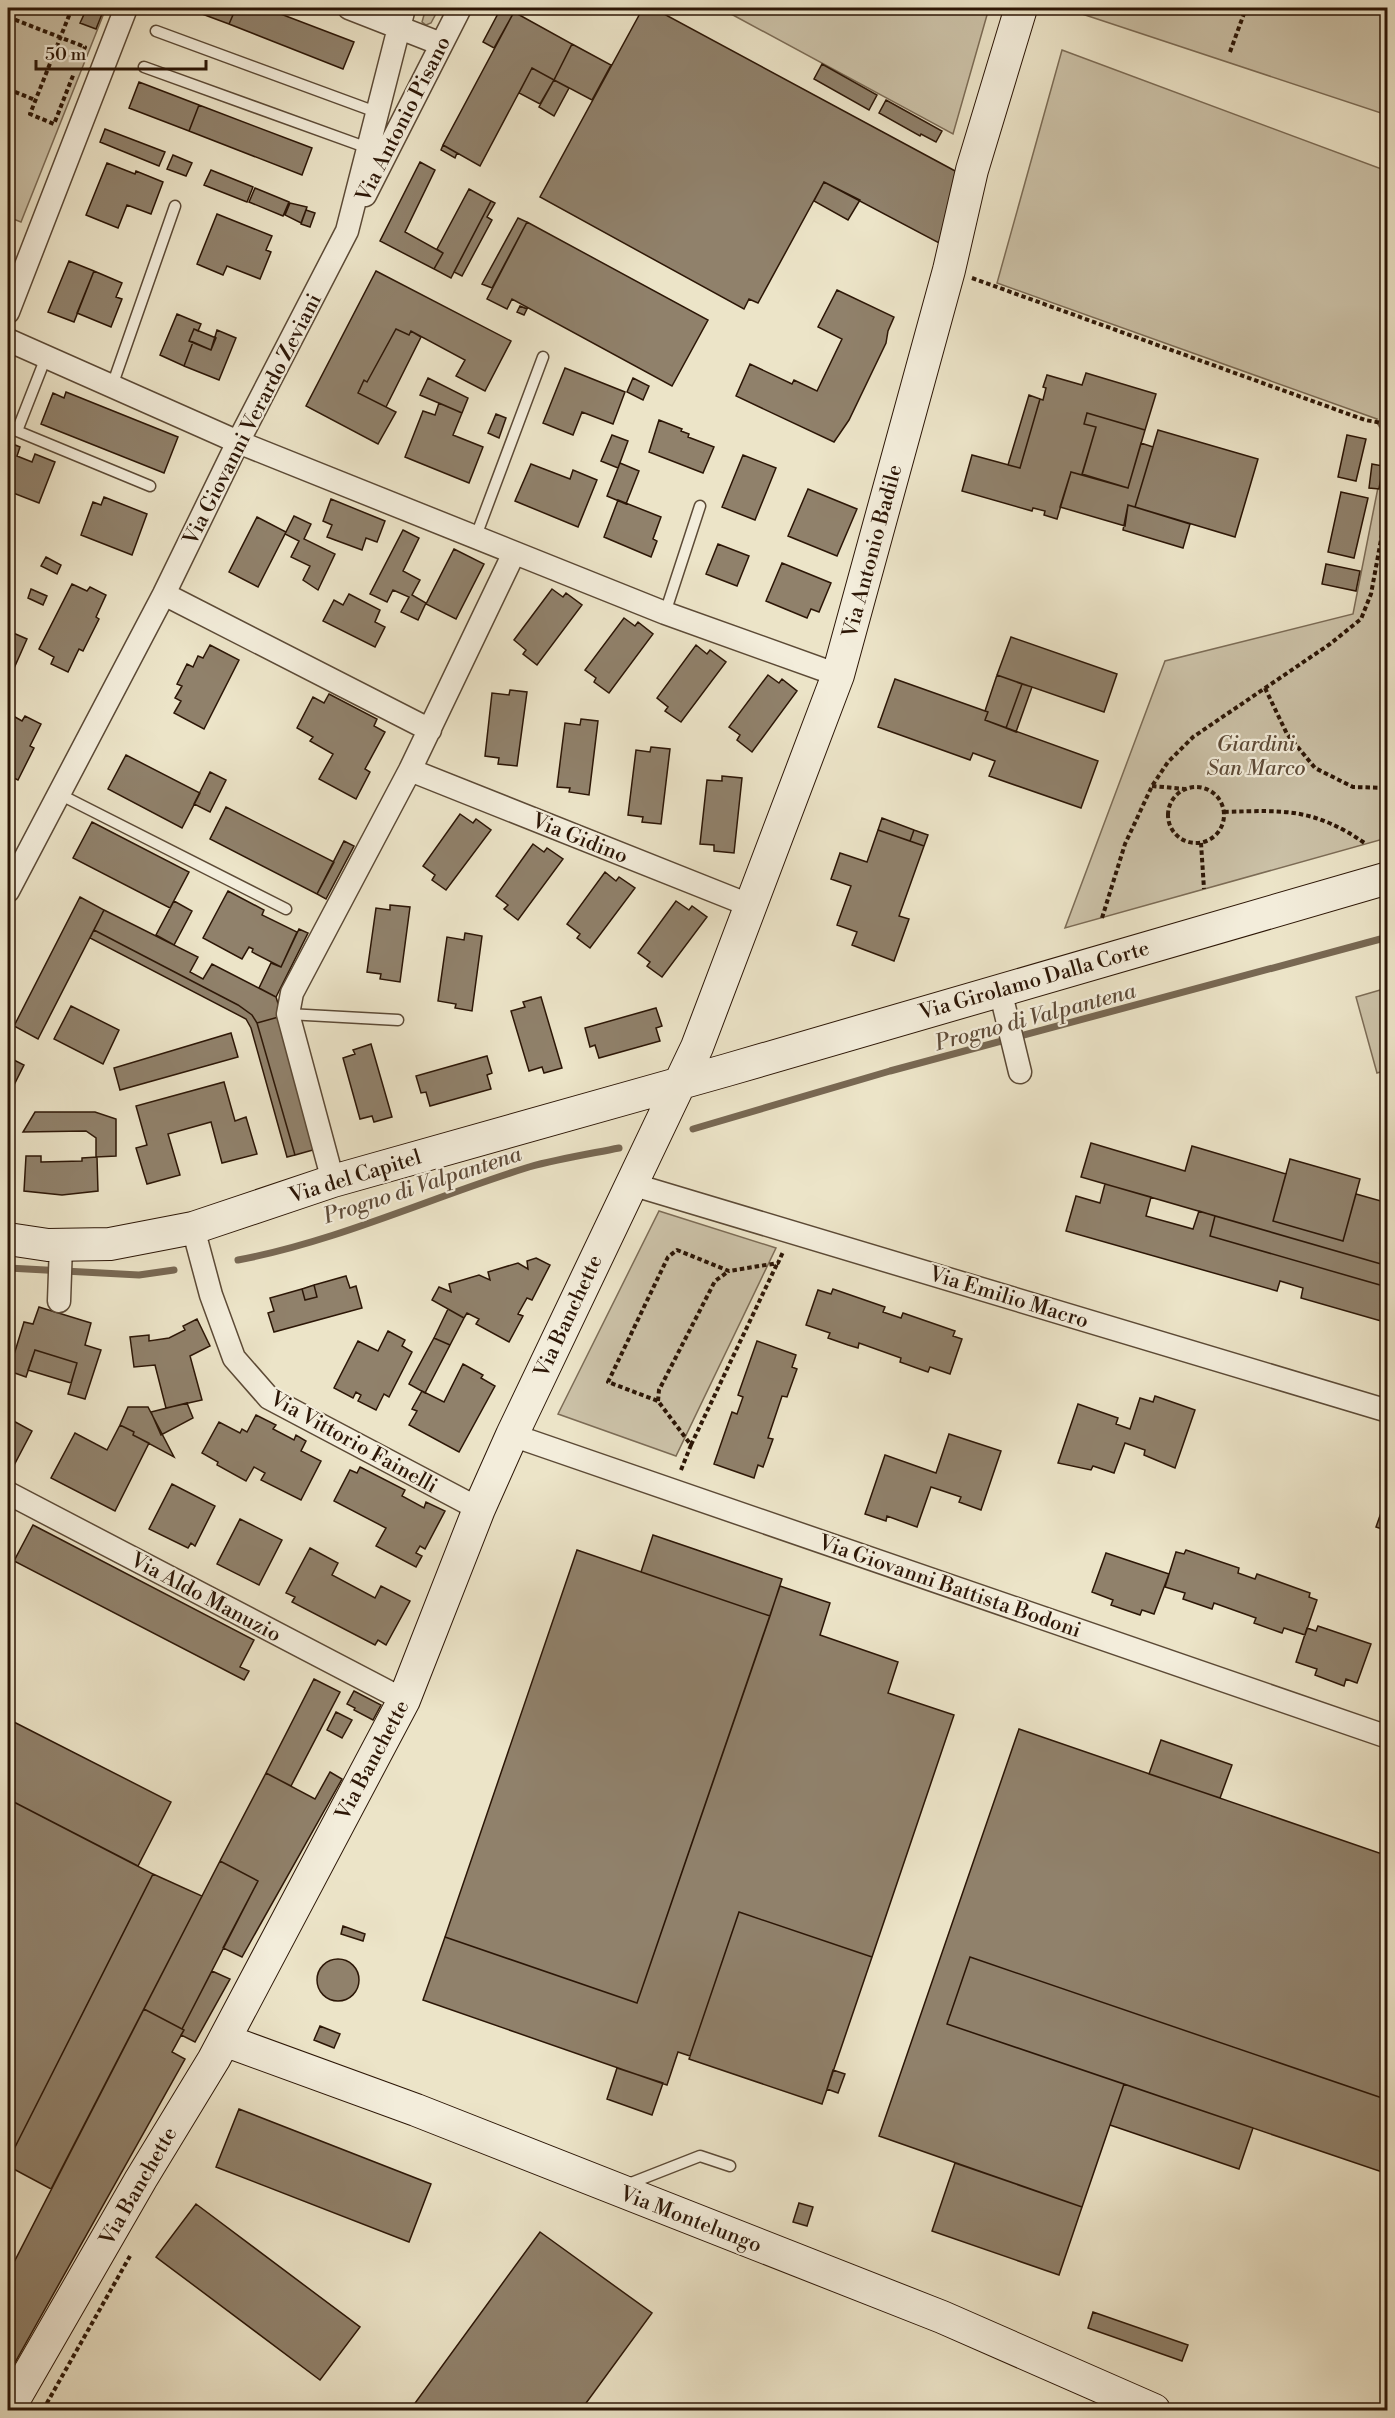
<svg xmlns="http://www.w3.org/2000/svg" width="1395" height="2418" font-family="'Libre Bodoni',serif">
	<rect width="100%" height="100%" fill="#ece4c8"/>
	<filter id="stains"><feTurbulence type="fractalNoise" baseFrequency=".00333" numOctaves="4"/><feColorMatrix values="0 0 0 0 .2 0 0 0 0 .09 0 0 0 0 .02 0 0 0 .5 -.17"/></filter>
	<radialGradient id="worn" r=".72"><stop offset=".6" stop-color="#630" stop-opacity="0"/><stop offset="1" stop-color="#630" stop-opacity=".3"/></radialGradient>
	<path fill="#cbc1a7" stroke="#7c6c56" stroke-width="1.5" d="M8,8H106L21,222L8,217Z
		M426,8H439L431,23L426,25L422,22Z
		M720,8H989L953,134Z
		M1064,8H1387V115Z
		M1062,50L1387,171V439L1376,421L1377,419L997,283Z
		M1387,442V838L1065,928L1165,661L1353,614Z
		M1387,988V1070L1377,1073L1356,997Z
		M659,1211L776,1248L676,1456L558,1414Z"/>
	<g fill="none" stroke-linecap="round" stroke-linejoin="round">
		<path stroke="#786853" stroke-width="7" d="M693,1129L890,1071L1388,937
			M238,1260C338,1241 432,1197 529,1167C558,1159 589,1154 619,1148
			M8,1268L139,1275L174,1270"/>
	</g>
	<path fill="#90816b" stroke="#2c1606" stroke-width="1.5" d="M87,8L102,14L96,29L80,23Z
		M186,8H236L229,24Z
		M236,8H265L354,42L343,69L229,24Z
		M501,8H506L514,12L494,48L483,42Z
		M643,8H653L957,172L939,243L824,182L758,303L749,299L744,309L540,197Z
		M514,12L572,44L554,80L532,68L480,166L443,145Z
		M572,44L611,65L592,100L554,80Z
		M822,64L877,95L869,110L814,79Z
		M532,68L554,80L540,104L519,93Z
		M554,80L569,88L554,116L539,107Z
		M139,82L199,105L189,131L129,108Z
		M886,100L942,131L936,142L921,134L920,136L879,113Z
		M199,105L312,148L302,175L189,131Z
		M105,129L165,152L159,166L100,142Z
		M443,145L457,153L455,158L441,150Z
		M173,155L192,163L186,176L167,169Z
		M420,162L435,170L405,232L443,253L434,269L380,241Z
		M107,163L135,174L136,171L163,182L151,214L127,205L118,228L86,215Z
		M211,170L253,187L247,202L204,185Z
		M824,182L860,200L848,220L814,201Z
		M255,188L289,202L283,216L249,202Z
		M469,189L491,201L451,278L434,269L443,253L437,249Z
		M491,201L495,203L487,217L492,220L462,276L454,272Z
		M290,203L307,207L301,223L285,215Z
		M306,210L315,213L310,227L301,224Z
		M217,214L272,236L266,250L271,252L260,279L227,266L223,275L197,264Z
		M518,218L527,222L492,288L482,284Z
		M527,222L708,320L672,386L512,299L507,309L487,299Z
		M69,261L94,271L74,322L48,312Z
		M94,271L122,283L116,297L122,299L111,327L77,313Z
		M376,271L511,341L485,391L456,376L465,360L411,331L409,335L396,329L367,382L364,380L358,393L396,412L378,444L306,406Z
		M837,290L894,317L888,331L886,343L849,420L834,442L736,396L750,364L792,384L794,380L817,391L842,339L818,327Z
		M520,306L527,309L524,315L517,312Z
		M177,314L201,324L198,331L194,329L189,341L193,342L184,366L160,355Z
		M194,329L216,338L211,350L189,341Z
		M396,329L409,335L411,331L421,337L386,407L358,393L364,380L367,382Z
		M217,330L236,338L219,380L184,366L193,342L211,350Z
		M565,368L625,392L613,424L582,412L573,435L543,423Z
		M1086,373L1156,394L1145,430L1087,413L1084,424L1096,427L1082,475L1071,472L1057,519L1044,515L1045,511L1033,508L1032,511L962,491L972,455L1020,468L1040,399L1043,400L1046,388L1043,387L1047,375L1082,385Z
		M428,378L468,398L462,413L420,395Z
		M633,378L649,386L643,400L627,392Z
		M66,392L178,437L164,473L41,424L53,393L64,398Z
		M1029,395L1040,399L1020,468L1008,465Z
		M439,403L462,413L453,435L483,447L469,483L405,457L423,411L435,415Z
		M1087,413L1145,430L1128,488L1082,474L1096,427L1084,424Z
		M496,414L506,418L499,438L488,433Z
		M659,420L682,429L681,431L689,434L688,437L714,447L703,473L649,452Z
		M1158,430L1258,459L1235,537L1135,507Z
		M612,435L628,441L618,468L601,461Z
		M1347,435L1366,439L1356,481L1338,477Z
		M8,442L20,447L17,456L32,462L35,454L55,462L39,503L8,491Z
		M1141,443L1153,447L1135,507L1128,505L1125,526L1060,507L1071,472L1128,488Z
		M743,455L776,468L755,520L722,507Z
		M620,463L639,471L626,504L607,496Z
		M531,464L570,479L573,470L597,480L578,527L515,501Z
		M1372,464L1383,466L1379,489L1369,488Z
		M808,489L857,509L837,556L788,536Z
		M1341,492L1368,498L1354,558L1328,552Z
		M104,497L147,514L132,555L81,535L93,502L101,505Z
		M331,499L385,521L377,542L366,538L362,550L327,537L332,525L323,521Z
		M618,500L661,517L653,539L657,541L651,557L604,537Z
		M1128,505L1190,524L1183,548L1123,530Z
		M294,516L311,524L304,539L335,554L318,590L303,580L310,566L291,557L299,541L285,534Z
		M257,517L286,532L258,587L229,572Z
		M403,530L419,538L403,571L420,580L412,595L426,603L418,620L401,612L409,597L393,590L387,602L370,594Z
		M718,544L749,556L737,586L706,574Z
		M454,549L484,564L456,619L426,604Z
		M46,557L61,565L57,574L41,566Z
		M782,563L831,583L819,612L811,609L807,618L766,601Z
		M1326,564L1360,571L1356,591L1322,584Z
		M72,584L87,591L90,587L106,595L96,617L99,619L83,651L79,649L68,672L51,664L54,657L39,649Z
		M31,589L47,596L43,605L28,598Z
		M552,589L563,597L566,593L582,605L537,665L523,654L526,650L514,640Z
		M349,594L380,610L375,622L385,627L375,647L323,621L334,600L343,605Z
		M624,618L635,626L638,622L653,634L609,693L594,682L596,678L585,670Z
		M11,632L27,639L11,675L8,674V639Z
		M1011,637L1117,674L1104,712L997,675Z
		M210,645L239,660L204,729L174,713L181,701L175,698L182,686L177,684L187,664L193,667L198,656L203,658Z
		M696,645L707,654L710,650L726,662L681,722L665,711L668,707L657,698Z
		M768,675L779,683L782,679L797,691L752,752L737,740L740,735L729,727Z
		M997,675L1022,684L1006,728L985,720L988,712L985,711Z
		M895,679L988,712L985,720L1098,761L1081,808L989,776L995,761L973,753L970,760L878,727Z
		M1022,684L1032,687L1016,732L1006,728Z
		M510,690L527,692L517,766L498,764L499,758L485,756L492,693L509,695Z
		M329,694L377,719L374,726L385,732L365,769L370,772L356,799L319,779L333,754L310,741L313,737L297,728L313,697L324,703Z
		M8,713L22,721L25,716L41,724L30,746L34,748L18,780L14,778L8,792Z
		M581,719L598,721L589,795L569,792L570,788L557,787L565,723L580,725Z
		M651,747L670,749L661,824L642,822L643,817L628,815L636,750L650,752Z
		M126,755L200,793L182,828L108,789Z
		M210,772L226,780L210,812L194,804Z
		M722,776L742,778L734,853L714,851V845L700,844L707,780L722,781Z
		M226,807L334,862L317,894L210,839Z
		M460,814L473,823L476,819L491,830L446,890L432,880L435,875L423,866Z
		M882,818L914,830L910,841L878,830Z
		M92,822L189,872L170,908L73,858Z
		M878,830L924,846L899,916L909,919L894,961L852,945L857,932L837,925L851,886L831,879L840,853L867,862Z
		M914,830L928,835L924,846L910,841Z
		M344,841L354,846L326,899L317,894Z
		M533,844L544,852L547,848L563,859L518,920L504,909L508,905L496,896Z
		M605,872L616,881L619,877L635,888L590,948L577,938L580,934L567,924Z
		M228,891L264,910L262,915L297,932L281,967L252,952L253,949L249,947L242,959L203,938Z
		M80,897L104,910L38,1039L14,1026Z
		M174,901L192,911L174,945L156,935Z
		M676,901L689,910L692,906L707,917L662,977L647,966L650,962L638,953Z
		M390,905L410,907L400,982L380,979L381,974L367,972L376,908L390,910Z
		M104,910L198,957L190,972L203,979L212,964L276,997L282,1016L257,1023L252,1015L238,1005L94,930Z
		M299,929L308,933L276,997L259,988L271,963L281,967Z
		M94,930L238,1005L252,1015L257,1023L295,1155L287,1157L251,1028L246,1019L90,938Z
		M465,933L482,936L472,1011L455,1008L456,1004L438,1001L447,937L464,940Z
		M541,997L562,1068L544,1073L542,1067L529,1071L511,1011L525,1007L523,1002Z
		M71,1006L119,1030L103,1064L54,1039Z
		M656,1008L662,1026L656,1028L660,1041L599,1058L595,1045L590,1047L585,1028Z
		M282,1016L320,1148L295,1155L257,1023Z
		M231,1033L238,1057L120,1090L114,1068Z
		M371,1044L392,1117L374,1122L372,1116L360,1119L343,1058L355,1054L353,1050Z
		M487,1056L492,1073L487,1075L491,1089L430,1106L426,1092L421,1093L416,1076Z
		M8,1057L24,1065L8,1097Z
		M224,1082L235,1121L246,1117L257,1154L222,1163L211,1122L168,1134L180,1175L147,1184L136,1148L147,1145L136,1106Z
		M35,1112H95L116,1119V1156L96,1157V1138L86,1131L23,1132Z
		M1091,1143L1185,1171L1192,1146L1286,1174L1273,1221L1343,1241L1356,1194L1388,1203V1266L1081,1177Z
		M26,1156H41V1162L82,1161V1158L97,1157L98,1191L62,1195L24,1191Z
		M1290,1159L1360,1179L1343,1241L1273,1221Z
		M1105,1184L1151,1197L1146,1216L1193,1229L1199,1211L1215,1216L1210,1236L1387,1287L1388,1284V1323L1301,1298L1303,1288L1280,1281L1277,1291L1066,1231L1076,1196L1100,1203Z
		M1215,1216L1388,1266L1387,1287L1210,1236Z
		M536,1258L550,1265L532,1300L527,1298L518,1314L523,1316L509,1342L476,1324L479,1319L467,1313L464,1318L432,1300L439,1287L451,1292L449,1284L479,1275L490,1280L488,1272L518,1263L528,1269L527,1261Z
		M346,1276L350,1288L356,1286L362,1308L274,1332L268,1313L274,1311L270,1298L302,1289L305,1300L317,1297L314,1285Z
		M314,1285L317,1297L305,1300L302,1289Z
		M833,1289L885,1307L883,1312L901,1318L903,1313L955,1331L953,1336L962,1339L950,1374L930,1367L928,1372L900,1362L901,1358L859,1343L858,1348L848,1345L828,1338L830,1333L806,1325L818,1290L831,1294Z
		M39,1307L91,1323L85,1345L101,1350L85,1399L68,1394L77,1363L35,1350L26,1377L9,1371L24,1322L33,1324Z
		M448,1309L464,1318L450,1345L434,1338Z
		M197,1319L210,1346L190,1356L202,1400L166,1408L155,1365L134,1367L130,1337L149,1335V1341L169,1338L185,1330L183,1326Z
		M388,1331L405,1340L402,1346L412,1352L389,1397L384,1394L376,1410L358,1401L361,1395L356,1392L353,1398L334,1388L358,1341L378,1351Z
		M434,1338L450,1345L425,1393L409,1384Z
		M757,1341L796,1355L792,1367L797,1369L787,1397L782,1396L768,1438L773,1439L763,1467L758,1465L754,1478L714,1464L732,1412L737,1414L743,1397L738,1395Z
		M35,1350L77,1363L71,1383L28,1370Z
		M463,1364L483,1375L481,1378L495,1386L459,1452L409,1425L417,1411L412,1409L422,1391L444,1402Z
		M1155,1396L1195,1410L1175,1468L1144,1455L1145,1450L1125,1443L1114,1473L1093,1466L1091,1470L1058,1463L1078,1404L1118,1418L1116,1424L1130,1429L1140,1398L1153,1402Z
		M187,1403L193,1418L161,1435L151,1412Z
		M128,1407H148L174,1457L133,1435L134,1432L120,1425Z
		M256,1415L276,1425L273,1429L294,1440L296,1435L306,1441L301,1451L321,1461L301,1500L261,1480L265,1473L254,1467L246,1481L217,1465L218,1462L202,1453L219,1422L240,1433L242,1429L247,1432Z
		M8,1418L32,1431L12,1469L8,1467Z
		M120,1425L134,1432L133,1435L149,1443L115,1511L51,1478L75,1433L107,1450Z
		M949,1434L1001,1451L981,1510L959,1502L961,1497L931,1487L917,1527L887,1516L886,1521L865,1514L885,1455L936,1473Z
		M360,1467L405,1490L402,1496L424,1508L426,1502L445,1511L425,1549L420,1546L416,1553L422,1556L416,1567L376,1546L386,1528L334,1501L350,1470L357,1473Z
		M172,1484L215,1506L195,1546L191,1543L188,1548L149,1529Z
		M1388,1493V1531L1376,1527Z
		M240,1519L282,1540L259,1585L217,1564Z
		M33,1525L254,1640L240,1667L249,1671L244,1680L14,1561Z
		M653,1535L782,1579L770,1616L641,1572Z
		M310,1548L338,1563L332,1575L375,1598L381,1586L410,1601L386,1645L378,1640L375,1645L292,1602L295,1597L286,1593Z
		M577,1550L770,1616L637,2003L445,1937Z
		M1186,1550L1239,1568L1238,1573L1255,1579L1257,1574L1310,1593L1309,1597L1317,1600L1305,1635L1284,1628L1282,1633L1254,1623L1256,1618L1214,1603L1212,1609L1183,1599L1185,1593L1165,1587L1176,1552L1184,1554Z
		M1106,1553L1169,1574L1154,1614L1142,1610L1140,1615L1111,1605L1113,1600L1092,1592Z
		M780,1586L830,1603L820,1635L898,1662L888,1693L954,1715L872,1957L739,1912L690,2056L678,2052L667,2085L423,2000L445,1937L637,2003Z
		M1318,1626L1371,1644L1357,1683L1346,1679L1344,1686L1315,1675L1317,1669L1296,1662L1307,1628L1316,1631Z
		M314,1679L340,1692L291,1786L266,1773Z
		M354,1691L381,1705L373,1720L354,1710L355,1708L347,1704Z
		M336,1712L352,1720L342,1738L327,1730Z
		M8,1719L171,1802L138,1866L8,1799Z
		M1019,1729L1388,1856V2100L970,1957L947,2024L1124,2084L1082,2207L879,2136Z
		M1161,1740L1232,1765L1220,1798L1149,1774Z
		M330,1772L342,1779L242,1957L223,1948L258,1881L220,1861L266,1773L315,1799Z
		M8,1799L153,1874L8,2161Z
		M220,1861L258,1881L182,2029L144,2009Z
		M153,1874L202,1896L51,2189L8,2166V2161Z
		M739,1912L872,1957L822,2104L689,2059Z
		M343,1926L365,1934L363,1941L341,1934Z
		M970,1957L1388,2100V2174L947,2024Z
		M317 1980a21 21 0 1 1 42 0a21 21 0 1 1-42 0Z
		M212,1971L230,1979L195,2042L181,2035L184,2030L182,2029Z
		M144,2009L184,2030L172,2052L185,2059L8,2375V2274Z
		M320,2026L340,2034L334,2048L314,2040Z
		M617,2068L663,2083L652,2115L607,2099Z
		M833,2070L845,2074L838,2093L827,2089Z
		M1124,2084L1253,2128L1239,2169L1110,2125Z
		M239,2109L431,2184L409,2242L216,2167Z
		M955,2163L1082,2207L1059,2275L932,2231Z
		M799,2203L813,2207L807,2226L793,2222Z
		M196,2204L360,2327L320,2380L156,2257Z
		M540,2232L652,2313L581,2410H410Z
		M1093,2312L1188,2345L1182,2361L1088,2328Z"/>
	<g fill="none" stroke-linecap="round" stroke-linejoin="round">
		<g stroke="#5c4a36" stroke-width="13">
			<path id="lane" d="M156,31L376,112
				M144,67L368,148
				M46,357L17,431L150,486
				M112,386L175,206
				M476,536L543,357
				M665,613L700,506
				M59,794L286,909
				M288,1014L398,1020
				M626,2185L700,2156L730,2166"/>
		</g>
		<g stroke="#5c4a36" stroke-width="25">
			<path id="street" d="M349,8L441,44
				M365,195L460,8
				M8,312L126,8
				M8,340L238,442L665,613L838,675
				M164,594L430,730
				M410,770L749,905
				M8,891L164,594L238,442L347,231L404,8
				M1000,990L1020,1072
				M333,1181L288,1014L292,993L410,770L514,553
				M631,1184L1388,1411
				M193,1228L211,1295L234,1358L269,1398L479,1509
				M59,1301L61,1245
				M512,1435L1388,1737
				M8,1493L404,1700"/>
		</g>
		<g stroke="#2c1606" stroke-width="34">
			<path id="secondary" d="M8,1239L48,1245L110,1244L193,1228L333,1181L727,1070L1388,878
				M224,2040L416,2110L942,2317L1154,2410
				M8,2410L141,2179L214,2059L404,1700L479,1509L512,1435L697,1047L838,675L949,270L972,170L1021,8"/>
		</g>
		<path stroke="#2c1606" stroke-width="4" stroke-dasharray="4.5 3" stroke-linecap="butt" d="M72,8L30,114L54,124L74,73
			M8,17L85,47L84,49
			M1230,52L1246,8
			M8,89L35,100
			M972,278L1365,420L1388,424
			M1265,688L1287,734L1315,768L1353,787L1388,788
			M1152,786L1185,789
			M1168 815a28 28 0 1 1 56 0a28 28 0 1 1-56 0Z
			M1224,812C1285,810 1314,808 1366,844
			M1201,843L1204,889
			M1102,918L1125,844L1152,786L1168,762L1193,737L1330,644L1361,619L1371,594L1388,502
			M658,1401L659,1390L715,1281L729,1271
			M691,1445L777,1264
			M681,1470L691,1445L658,1401L608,1382L668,1257L677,1250L729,1271L778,1263L783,1252
			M43,2410L130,2256"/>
		<use href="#lane" stroke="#f3eddb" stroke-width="10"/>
		<use href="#street" stroke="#f3eddb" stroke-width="22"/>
		<use href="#secondary" stroke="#f3eddb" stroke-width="32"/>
	</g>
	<g text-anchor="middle" stroke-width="4.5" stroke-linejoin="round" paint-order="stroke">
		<g font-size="21" fill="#2c1606" stroke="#f3eddb">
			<text transform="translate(403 119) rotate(-63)" y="7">Via Antonio Pisano</text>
			<text transform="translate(252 419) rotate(-63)" y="7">Via Giovanni Verardo Zeviani</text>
			<text transform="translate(872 551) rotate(-75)" y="7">Via Antonio Badile</text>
			<text transform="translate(580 838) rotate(22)" y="7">Via Gidino</text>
			<text transform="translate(1034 980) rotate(-16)" y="7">Via Girolamo Dalla Corte</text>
			<text transform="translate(355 1176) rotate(-17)" y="7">Via del Capitel</text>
			<text transform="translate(1009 1297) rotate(17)" y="7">Via Emilio Macro</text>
			<text transform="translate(568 1316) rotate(-65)" y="7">Via Banchette</text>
			<text transform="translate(354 1442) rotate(29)" y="7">Via Vittorio Fainelli</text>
			<text transform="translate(950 1586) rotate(19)" y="7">Via Giovanni Battista Bodoni</text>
			<text transform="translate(206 1597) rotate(28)" y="7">Via Aldo Manuzio</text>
			<text transform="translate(372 1760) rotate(-62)" y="7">Via Banchette</text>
			<text transform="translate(138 2186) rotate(-60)" y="7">Via Banchette</text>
			<text transform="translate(691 2219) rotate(21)" y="7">Via Montelungo</text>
		</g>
		<g font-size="21" font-style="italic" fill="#5c4936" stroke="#f3eddb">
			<text x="1256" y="751">Giardini<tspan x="1256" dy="24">San Marco</tspan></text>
		</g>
		<g font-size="22" font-style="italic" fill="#5f4c39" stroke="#f3eddb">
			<text transform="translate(1035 1016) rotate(-15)" y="8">Progno di Valpantena</text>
			<text transform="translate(422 1184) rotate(-18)" y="8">Progno di Valpantena</text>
		</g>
	</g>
	<rect width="1395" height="2418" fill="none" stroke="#ece4c8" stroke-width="30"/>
	<rect x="9" y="9" width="1377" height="2400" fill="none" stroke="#2c1606" stroke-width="3"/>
	<rect x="15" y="15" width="1365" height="2388" fill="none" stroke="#2c1606" stroke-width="1.5"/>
	<path d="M36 60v9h170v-9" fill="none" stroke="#2c1606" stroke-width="3"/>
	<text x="45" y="60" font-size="18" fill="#2c1606" stroke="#f3eddb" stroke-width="4.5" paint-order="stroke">50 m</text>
	<rect width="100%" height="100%" filter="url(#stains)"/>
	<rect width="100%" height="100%" fill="url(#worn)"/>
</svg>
